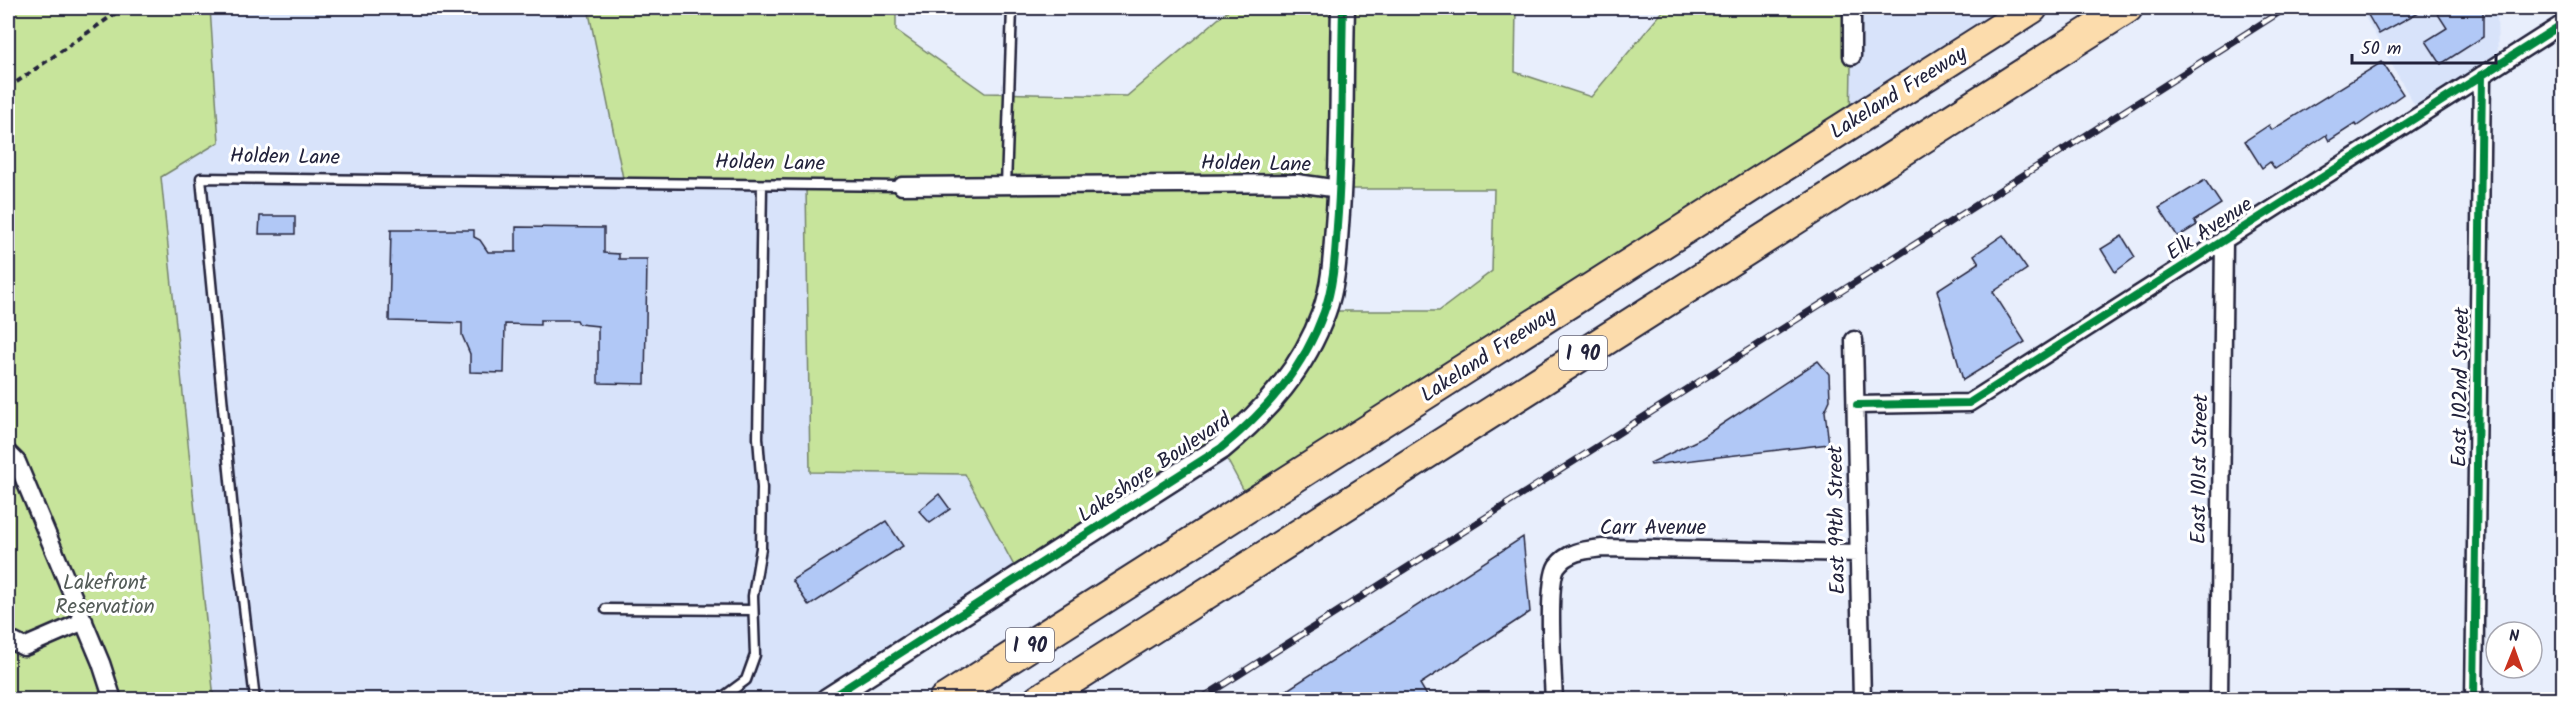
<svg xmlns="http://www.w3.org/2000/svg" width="2571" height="707" font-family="Kalam,sans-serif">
	<rect width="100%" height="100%" fill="#e8eefc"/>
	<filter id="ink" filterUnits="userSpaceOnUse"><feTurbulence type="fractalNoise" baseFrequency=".0167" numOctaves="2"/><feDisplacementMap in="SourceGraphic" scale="12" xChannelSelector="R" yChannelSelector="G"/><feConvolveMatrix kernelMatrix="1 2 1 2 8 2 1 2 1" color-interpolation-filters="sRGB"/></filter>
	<g filter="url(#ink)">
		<path fill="#d8e3fa" d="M210,8H588L625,183L806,185L810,472L966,474L1020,577L827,699H214L161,177L219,142Z
			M1852,8H2032L1850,123Z
			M2360,8H2497L2498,65L2420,115Z"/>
		<path fill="#c7e49b" stroke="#74836b" stroke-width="1.5" fill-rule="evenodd" d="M8,8H210L219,142L161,177L214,699H8Z
			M588,8H896V30L985,93L1127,96L1231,8H1516L1515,72L1591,97L1664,10V8H1852L1850,123L1251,504L1221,448L1020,577L965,474L810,472L806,185L624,183ZM1339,189H1494L1492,271L1439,311H1325Z"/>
		<path fill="#b1c8f6" stroke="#22223b" stroke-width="1.5" d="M2364,8H2426L2379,34Z
			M2434,8H2483V37L2441,64L2426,41L2447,28Z
			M2382,62L2403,94L2357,126L2355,124L2329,141L2326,135L2275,169L2270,162L2262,168L2245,141L2269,125L2272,130Z
			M2205,180L2221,204L2194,221L2197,225L2178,237L2159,208Z
			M260,216H295V234H259Z
			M516,227L604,228V253L619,254V259H647L645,384L598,383V326L579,324L577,320H540V325L505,324L504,373L470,372V354L462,335V323L389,321L391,230H474V237L480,240L488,252H516Z
			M2003,235L2027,269L1993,292L2025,342L1963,380L1937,290L1979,263L1974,255Z
			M2122,236L2135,257L2115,272L2101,249Z
			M1818,361L1829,374L1830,400L1825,411L1829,444L1651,465L1650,463L1698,440Z
			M939,494L950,509L930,523L919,511Z
			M886,521L903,546L809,606L792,580Z
			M1523,537L1530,612L1420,684L1429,699H1273Z"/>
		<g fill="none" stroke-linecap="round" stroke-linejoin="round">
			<g stroke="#22223b" stroke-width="13">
				<path id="lane" d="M1006,186L1012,8
					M606,609L753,610
					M255,700L234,522L201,178L902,186
					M719,700L746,680L755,655L753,596L761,548L762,488L758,438L762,185"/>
			</g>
			<g stroke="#22223b" stroke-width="21">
				<path id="street" d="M1852,56V8
					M902,186L1297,183L1339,189
					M1854,340L1862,700
					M1857,405L1969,403L2564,23
					M8,453L17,462L101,663L113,700
					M8,639L24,647L84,621
					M1554,700C1553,675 1546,583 1557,566C1568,551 1586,550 1602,548L1859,553
					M2219,700L2224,239
					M2474,700L2482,75"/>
			</g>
			<g stroke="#22223b" stroke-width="27">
				<path id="secondary" d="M827,700L1221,448C1266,411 1304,368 1324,312C1334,285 1335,254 1337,226C1343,154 1341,80 1343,8"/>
			</g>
			<g stroke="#22223b" stroke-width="34">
				<path id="highway" d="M944,700L2032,8
					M1039,700L2127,8"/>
			</g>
			<path stroke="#22223b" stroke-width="4" stroke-dasharray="6 4.5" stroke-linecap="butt" d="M8,88L123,8"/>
			<use href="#lane" stroke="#fff" stroke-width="8"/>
			<use href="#street" stroke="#fff" stroke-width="16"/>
			<use href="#secondary" stroke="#fff" stroke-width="22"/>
			<use href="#highway" stroke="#fcdcac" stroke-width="30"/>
			<g stroke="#22223b" stroke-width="7">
				<path id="rail" d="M1199,700L2286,8"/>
			</g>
			<use href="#rail" stroke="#fff" stroke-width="4.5" stroke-dasharray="14" stroke-linecap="butt"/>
			<g stroke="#fff" stroke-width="11">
				<path id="cycleway" d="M1857,405L1969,403L2564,23
					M827,700L1221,448C1266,411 1304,368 1324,312C1334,285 1335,254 1337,226C1343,154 1341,80 1343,8
					M2474,700L2482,75"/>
			</g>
			<use href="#cycleway" stroke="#00873e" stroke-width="8"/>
		</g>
	</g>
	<g text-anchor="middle" stroke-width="6" stroke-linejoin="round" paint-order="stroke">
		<g fill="#fff" stroke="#646476" stroke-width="1.5">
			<rect x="1559" y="336" width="48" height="34" rx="4.5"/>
			<rect x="1006" y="628" width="48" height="34" rx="4.5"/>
		</g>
		<g font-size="20" font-weight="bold" fill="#22223b">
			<text x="1583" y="360">I 90</text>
			<text x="1030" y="652">I 90</text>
		</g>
		<g font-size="21" fill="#22223b" stroke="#fff">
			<text transform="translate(1898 92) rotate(-32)" y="7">Lakeland Freeway</text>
			<text transform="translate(285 156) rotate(1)" y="7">Holden Lane</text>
			<text transform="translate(770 162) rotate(1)" y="7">Holden Lane</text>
			<text transform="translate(1256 163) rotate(1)" y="7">Holden Lane</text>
			<text transform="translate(2209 228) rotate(-33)" y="7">Elk Avenue</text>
			<text transform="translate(1488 354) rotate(-33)" y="7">Lakeland Freeway</text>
			<text transform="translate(2460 387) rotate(-89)" y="7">East 102nd Street</text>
			<text transform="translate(1154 467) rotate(-34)" y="7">Lakeshore Boulevard</text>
			<text transform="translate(2199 469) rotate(-89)" y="7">East 101st Street</text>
			<text transform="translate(1836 520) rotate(-91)" y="7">East 99th Street</text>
			<text x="1653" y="534">Carr Avenue</text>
		</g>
		<g font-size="21" fill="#545c58" stroke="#fff">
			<text x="105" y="589">Lakefront<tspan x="105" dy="24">Reservation</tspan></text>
		</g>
	</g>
	<rect width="2571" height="707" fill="none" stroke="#fff" stroke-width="30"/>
	<rect x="15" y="15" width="2541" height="677" fill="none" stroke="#22223b" stroke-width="2" filter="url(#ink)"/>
	<g transform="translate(2514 650) rotate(1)"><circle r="28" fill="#ffffff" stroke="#a7a7b1" stroke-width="1.5"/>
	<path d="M0-4.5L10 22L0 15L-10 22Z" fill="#c8321e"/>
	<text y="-9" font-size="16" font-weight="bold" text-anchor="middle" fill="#22223b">N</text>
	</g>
	<path d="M2352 54v9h144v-9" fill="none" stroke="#22223b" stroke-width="3"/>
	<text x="2361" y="54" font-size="18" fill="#22223b" stroke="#ffffff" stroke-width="4.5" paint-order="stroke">50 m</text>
</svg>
